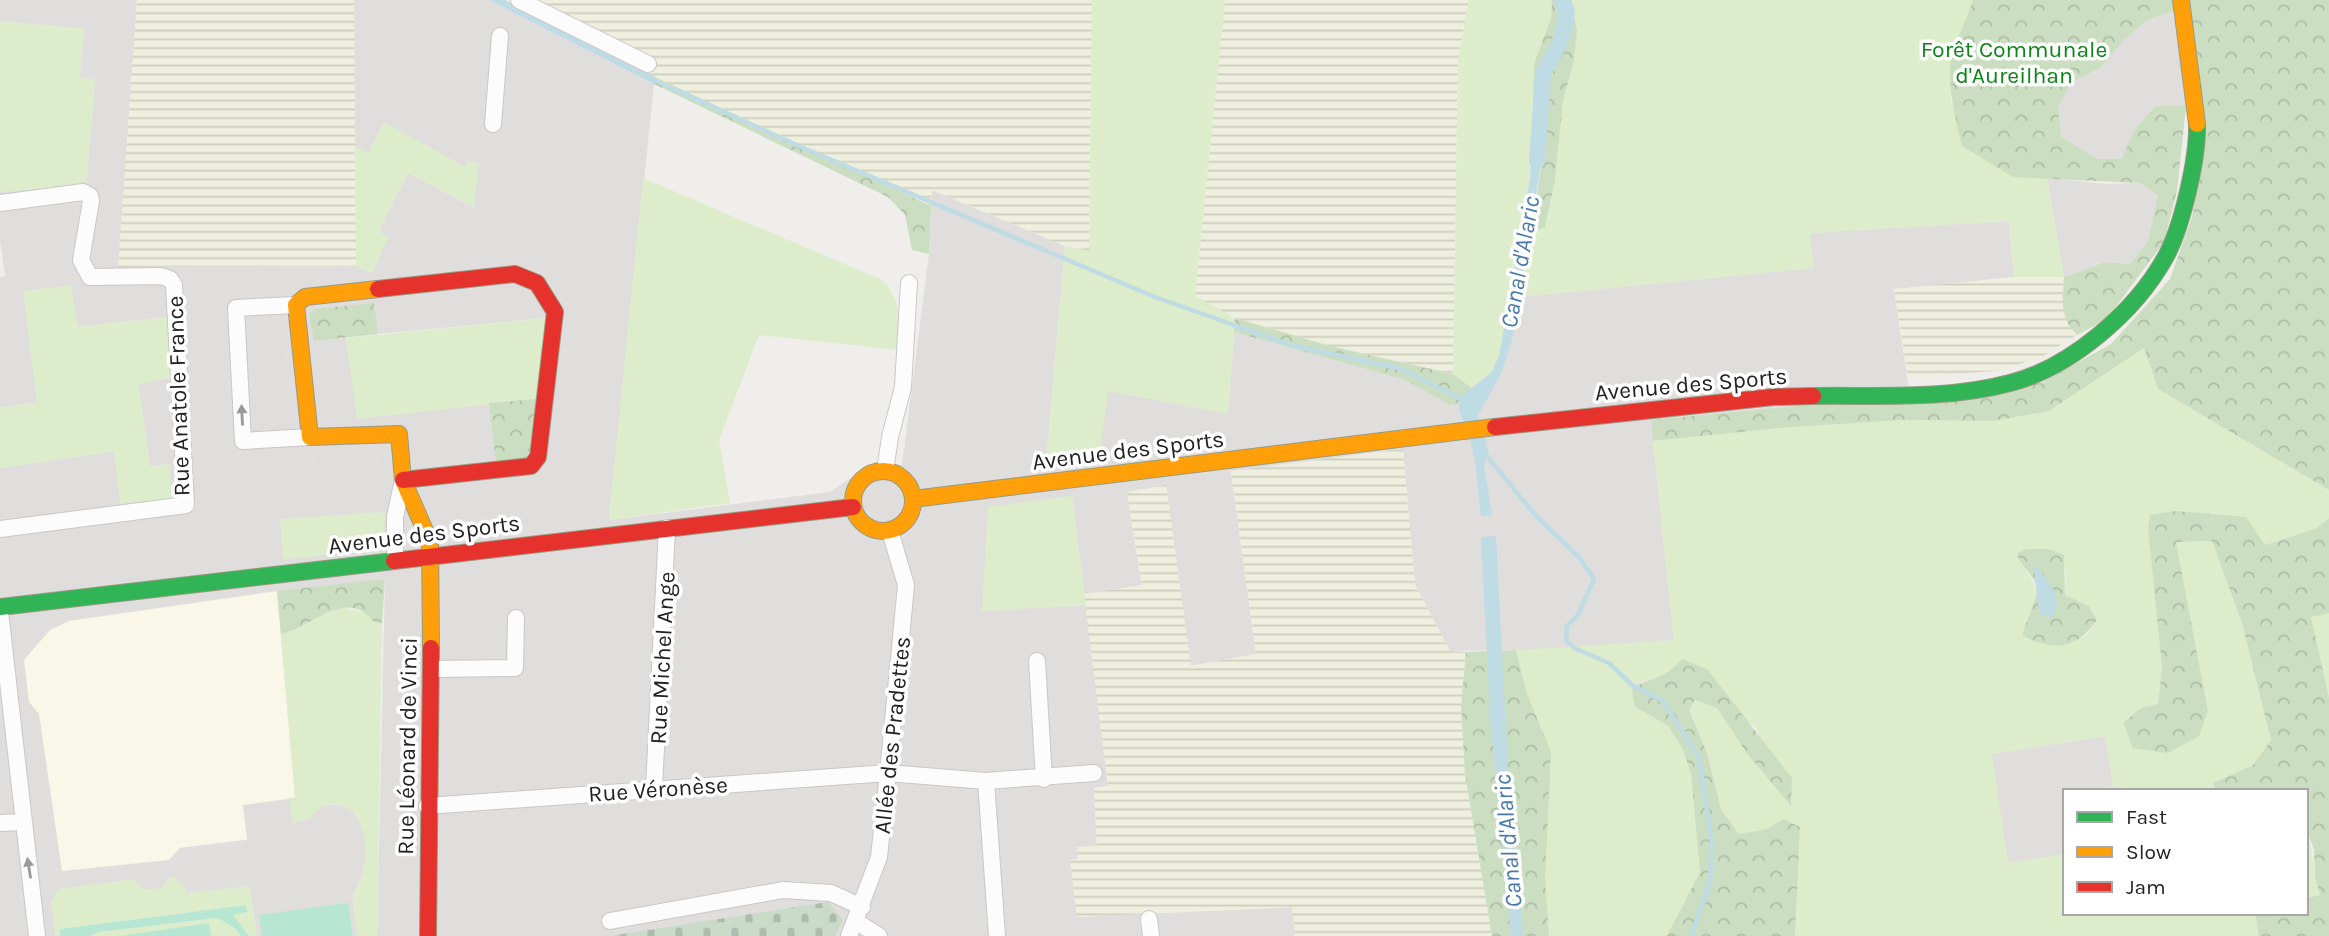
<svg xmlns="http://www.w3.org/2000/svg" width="2329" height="936" font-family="Karla,sans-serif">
	<defs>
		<pattern id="farmland-rules" width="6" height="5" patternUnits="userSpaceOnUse" patternTransform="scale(1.75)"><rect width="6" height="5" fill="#efefdf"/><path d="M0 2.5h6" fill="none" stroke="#cdcdbf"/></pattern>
		<pattern id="forest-crowns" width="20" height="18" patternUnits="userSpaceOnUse" patternTransform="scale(1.75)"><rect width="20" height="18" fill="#cbdec1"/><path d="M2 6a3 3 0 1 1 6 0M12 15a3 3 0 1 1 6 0" fill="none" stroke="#aebea6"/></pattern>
		<pattern id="cemetery-stones" width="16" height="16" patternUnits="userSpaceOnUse" patternTransform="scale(1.75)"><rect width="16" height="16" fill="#cadbca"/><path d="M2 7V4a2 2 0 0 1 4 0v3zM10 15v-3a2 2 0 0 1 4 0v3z" fill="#adbcad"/></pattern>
	</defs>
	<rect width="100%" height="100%" fill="#f0eeeb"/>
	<path fill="#dfdedc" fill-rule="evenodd" d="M0,0H137L119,267L356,266L372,272L379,230L408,173L473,207L465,167L384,122L368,154L355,147L354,0H489L654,84L609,520L830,492L875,462L902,465L929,254L932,190L1065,246L1046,464L1108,391L1228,413L1234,332L1405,380L1451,405L1502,372L1520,297L1813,268L1809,233L2009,221L2014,277L1894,290L1911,403L1651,420L1674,640L1558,649L1450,651L1415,585L1403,450L1231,471L1256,654L1190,666L1166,486L1127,493L1142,586L1084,594L1072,497L982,611L1086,605L1108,786L1094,789L1097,846L1077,859V917L1293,907L1295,936H377L385,580L278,591L295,798L293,822L308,819L322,806L337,804L350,809L359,820L365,838L366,858L362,876L353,895L358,936H257L249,886L169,878L163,888L51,902L56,936H0V468L114,451L150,467L138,383L167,317L77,327L37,402L0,408V277L5,276L0,240V192L86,185L95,80L80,78L84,29L0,21ZM373,303L378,334L547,318L496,464L489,403L358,418L346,338L314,341Z
		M2173,11L2186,106L2134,130L2123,159H2098L2060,137L2058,108L2071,83L2100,68L2124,40L2147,20Z
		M2047,178L2107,184L2140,183L2158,195L2148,241L2130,264L2105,262L2064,277Z
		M2106,736L2114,791H2065V854L2008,863L1991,754Z"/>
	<path fill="#f8f7e8" d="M277,591L295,798L243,805L247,840L180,848L169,860L62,871L39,714L29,702L24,660L50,630L69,621Z"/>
	<path fill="url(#farmland-rules)" d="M137,0H354L356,266L118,267Z
		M505,0H1092L1089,251L1065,246L932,190L931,206L655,77Z
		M1225,0H1469L1458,61L1453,374L1330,346L1235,318L1195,297Z
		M2014,277H2064L2063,296L2077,335L2040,358L1995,371L1908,378L1894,289Z
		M1403,449L1415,585L1450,651L1466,652L1461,706L1465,774L1492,936H1295L1292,907L1077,917L1070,860L1077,859V847L1097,846L1094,788L1108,786L1084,594L1142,585L1127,492L1166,485L1191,666L1256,654L1231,471Z"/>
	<path fill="#ddeccb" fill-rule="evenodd" d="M1092,0H1225L1195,296L1235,318L1228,414L1108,391L1099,462L1046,464L1065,246L1089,251Z
		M1469,0H1552L1551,18L1534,64L1530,178L1499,356L1491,373L1472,388L1453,374L1458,61Z
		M1571,0H1973L1967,23L1953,49L1951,103L2013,177L2047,178L2064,277H2014L2009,221L1810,233L1814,268L1520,297L1531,233L1545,227L1555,180L1563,101L1574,60L1577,31Z
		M0,21L84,29L80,78L95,80L86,185L0,192Z
		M384,122L465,167L468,160L479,164L474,207L408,173L379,230L388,238L372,273L356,266L355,147L368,153Z
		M643,178L882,280C902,300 901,324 898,350L759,335L719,440L730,503L609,520Z
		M71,285L78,327L168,317L171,378L138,384L150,466L169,464L172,500L120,505L114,451L0,468V408L37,402L23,291Z
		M547,318L537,399L357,419L346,338Z
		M2144,348L2158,389L2329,490V518L2317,528L2265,545L2150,516L2148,528L2162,668L2158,704L2141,708L2123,724L2134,748L2208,711L2176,542L2212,541L2242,623L2271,740L2253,765L2213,783L2216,791H2114L2105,736L1992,754L2008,863L2065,854V913H2255L2259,936H1795L1800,827L1784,819L1768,829L1739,834L1721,809L1707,753L1689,710L1695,700L1717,708L1747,752L1790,805L1755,726L1667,675L1643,681L1632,689L1634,706L1668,726L1683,750L1691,774L1700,872L1667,936H1549L1527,694L1516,650L1674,640L1653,441L1780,428L1902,420L1994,421L2049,411ZM2020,563L2066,568L2065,595L2089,606L2097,620L2087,635L2065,645L2024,622C2041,597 2039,585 2020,563Z
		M1072,496L1086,605L982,611L988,507Z
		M385,512L384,537L376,551L283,559L280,519Z
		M343,607L368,614L374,622L382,623L377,936H358C356,924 352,910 353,898C353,889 361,881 363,873C368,850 367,808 336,804C322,803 318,811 309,818C305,821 297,821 293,822L289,798L295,797L281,634C305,629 320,613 343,607Z
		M2329,613V698L2310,616Z
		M2306,829C2314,851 2313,873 2320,895L2306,898Z
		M175,876L188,893L249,886L257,936H249L232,915L245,905L60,929V936H56L51,902L59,889L133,879L144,890L163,888L169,878Z
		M217,918L235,928L241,936H90L98,932Z"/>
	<path fill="url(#forest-crowns)" d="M1552,0H1571L1577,31L1574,60L1563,101L1555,180L1545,227L1531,233L1545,141L1532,140L1534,64L1551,18Z
		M1973,0H2173V11L2147,20L2124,40L2100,68L2071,83L2058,108L2061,137L2098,159H2122L2134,130L2156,106H2186L2177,191L2164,242L2106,320L2077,335C2060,319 2062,299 2064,277L2105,262L2130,264L2148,241L2158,195L2140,183L2013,177L1962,146C1955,118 1944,75 1954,47C1960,31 1968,17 1973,0Z
		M2188,0H2329V490L2158,389L2144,348L2049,411L1994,421L1902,420L1780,428L1653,441L1651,420L2041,383L2111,344L2170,279L2192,217L2196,196Z
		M655,77L931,206L929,254L912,250L905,215L888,197L654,84Z
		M374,303L378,334L314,341L309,314L315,309Z
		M1235,318L1330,346L1453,374L1472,388L1459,403L1450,405L1405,380L1234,332Z
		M537,399L528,458L496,464L489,403Z
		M2176,511L2246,517L2265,545L2317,528L2329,518V613L2311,617L2329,698V936H2259L2255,913H2306V898L2320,895L2315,877L2314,849L2306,829V791H2216L2213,783L2253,765L2271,740L2242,623L2212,541L2176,542L2208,711L2199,736L2168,753L2133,748L2123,723L2141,708L2158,704L2162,668L2148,528L2150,515Z
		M2026,549H2048L2064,555L2065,595L2089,606L2097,620C2076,650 2055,651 2023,636C2024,617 2041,601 2035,582C2031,572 2020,566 2017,554Z
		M385,579L382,623L374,622C345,586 313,628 281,634L277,591Z
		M1516,650L1527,694L1551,752L1545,879L1549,936H1492L1465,774L1461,706L1466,652Z
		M1682,659L1707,669L1792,778L1791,806L1746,752L1717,708L1695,700L1689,710L1707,753L1721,809L1739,834L1767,829L1784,819L1800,827L1795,936H1667L1700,872L1691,774L1683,750L1668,726L1634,706L1632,689C1654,674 1662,682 1682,659Z"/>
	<path fill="url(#cemetery-stones)" d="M828,902L843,920L835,936H610Z"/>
	<path fill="#b7e6d2" d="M348,903L353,936H262L259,915Z
		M246,905L247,912L233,915L249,936H241L235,928L217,918L98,932L90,936H60V929Z
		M209,923L211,936H120Z"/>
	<path fill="#e0dfde" d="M85,19L120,22L114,81L80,78Z
		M291,316L301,423H289L277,318Z
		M337,440L382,441L383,469L308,478L294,476L292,455L304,454V443L318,441L319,464L338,463Z
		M243,840L249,886L188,893L175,876L169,860L180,848Z"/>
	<path fill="#bfdbe3" d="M489,0H505L655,77L654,84Z
		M1532,140H1545L1513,336L1502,372L1478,415L1489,454L1484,465L1492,515L1481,516L1475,461L1468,430L1459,411V403L1465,393L1491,373L1499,356L1530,178Z
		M1496,536L1508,770L1523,936H1511L1490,717L1481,537Z
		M2034,567H2038C2048,583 2066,598 2051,617L2042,615L2038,605Z"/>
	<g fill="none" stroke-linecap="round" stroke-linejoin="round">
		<path stroke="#bfdbe3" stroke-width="4.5" d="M652,79L801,147L1155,297L1290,345L1402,369L1465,401
			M1486,455L1536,516L1579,557L1594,579L1578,615L1567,626L1566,640L1574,648L1609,663L1632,685L1663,701L1699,758L1712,843L1710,883L1691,936"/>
		<path stroke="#bfdbe3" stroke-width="16" d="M1537,161L1543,73L1558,47L1565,26L1567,11L1562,0"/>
		<g stroke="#c9c8c7" stroke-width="18">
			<path id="street" d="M519,0L648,64
				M493,124L500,36
				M0,203L83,192L90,196L91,201L81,260L90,277L161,276L170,279L174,285L186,505L0,529
				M296,305L236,308L243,441L310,437
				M885,471L890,437L903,387L909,283
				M395,561V517L403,480
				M0,612L37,936
				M1037,661L1044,779
				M431,669L515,668L516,618
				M986,781L997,936
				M654,788L667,528
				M427,806L888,773L986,781L1094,773
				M0,823L22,822
				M1149,919L1151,936
				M610,921L783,890L831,893L862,907
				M857,922L879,936
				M849,936L879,857L888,773L906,585L890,531"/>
		</g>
		<g stroke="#999a82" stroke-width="18">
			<path id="fast" d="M1813,396C1878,395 1947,400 2010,383C2070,368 2135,312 2165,258C2182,228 2198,158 2197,124
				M0,607L394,561"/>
		</g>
		<g stroke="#999a82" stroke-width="18">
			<path id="slow" d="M2181,0L2197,124
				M378,289L305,297L296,305L310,437L399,434L403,480L430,542L431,648
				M853 501a30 30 0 1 1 60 0a30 30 0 1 1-60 0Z
				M913,499L1495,427"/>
		</g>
		<g stroke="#999a82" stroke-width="18">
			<path id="jam" d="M378,289L515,274L537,283L555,312L538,457L531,466L403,480
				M1495,427L1773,397L1813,396
				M394,561L853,507
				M428,936L431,648"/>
		</g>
		<use href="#street" stroke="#fdfcfc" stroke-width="16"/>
		<use href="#fast" stroke="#30b455" stroke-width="16"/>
		<use href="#slow" stroke="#ff9f0a" stroke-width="16"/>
		<use href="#jam" stroke="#e5322d" stroke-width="16"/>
	</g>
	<defs><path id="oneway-solid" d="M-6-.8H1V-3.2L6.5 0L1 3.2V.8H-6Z" transform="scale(1.75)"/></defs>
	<g fill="#9a9a9a">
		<use href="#oneway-solid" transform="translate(242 415) rotate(-93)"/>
		<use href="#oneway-solid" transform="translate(29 868) rotate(-99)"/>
	</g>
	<g text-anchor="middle" stroke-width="7" stroke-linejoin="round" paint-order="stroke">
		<g font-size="23" fill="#0c8416" stroke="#fff">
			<text x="2014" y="57">Forêt Communale<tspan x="2014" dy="26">d'Aureilhan</tspan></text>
		</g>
		<g font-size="23" fill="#222" stroke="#fff">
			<text transform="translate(1691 384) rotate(-5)" y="8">Avenue des Sports</text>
			<text transform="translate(178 396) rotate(-92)" y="8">Rue Anatole France</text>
			<text transform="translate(1128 450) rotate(-7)" y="8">Avenue des Sports</text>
			<text transform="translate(424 534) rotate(-7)" y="8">Avenue des Sports</text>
			<text transform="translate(662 658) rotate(-87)" y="8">Rue Michel Ange</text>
			<text transform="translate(892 735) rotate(-84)" y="8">Allée des Pradettes</text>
			<text transform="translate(407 746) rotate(-89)" y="8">Rue Léonard de Vinci</text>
			<text transform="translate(658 789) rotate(-4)" y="8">Rue Véronèse</text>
		</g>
		<g font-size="24" font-style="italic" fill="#4a7aab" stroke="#fff">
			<text transform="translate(1520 262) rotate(-80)" y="8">Canal d'Alaric</text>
			<text transform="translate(1508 841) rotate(-95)" y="8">Canal d'Alaric</text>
		</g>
	</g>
	<rect x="2063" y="789" width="245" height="126" fill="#ffffff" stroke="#a7a7a7" stroke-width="2"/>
	<rect x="2077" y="812" width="35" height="10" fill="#30b455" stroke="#a7a7a7" stroke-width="2"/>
	<text x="2126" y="824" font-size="21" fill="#222222">Fast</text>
	<rect x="2077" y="847" width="35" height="10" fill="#ff9f0a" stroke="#a7a7a7" stroke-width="2"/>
	<text x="2126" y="859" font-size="21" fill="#222222">Slow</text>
	<rect x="2077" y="882" width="35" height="10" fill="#e5322d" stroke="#a7a7a7" stroke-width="2"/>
	<text x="2126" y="894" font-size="21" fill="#222222">Jam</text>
</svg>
